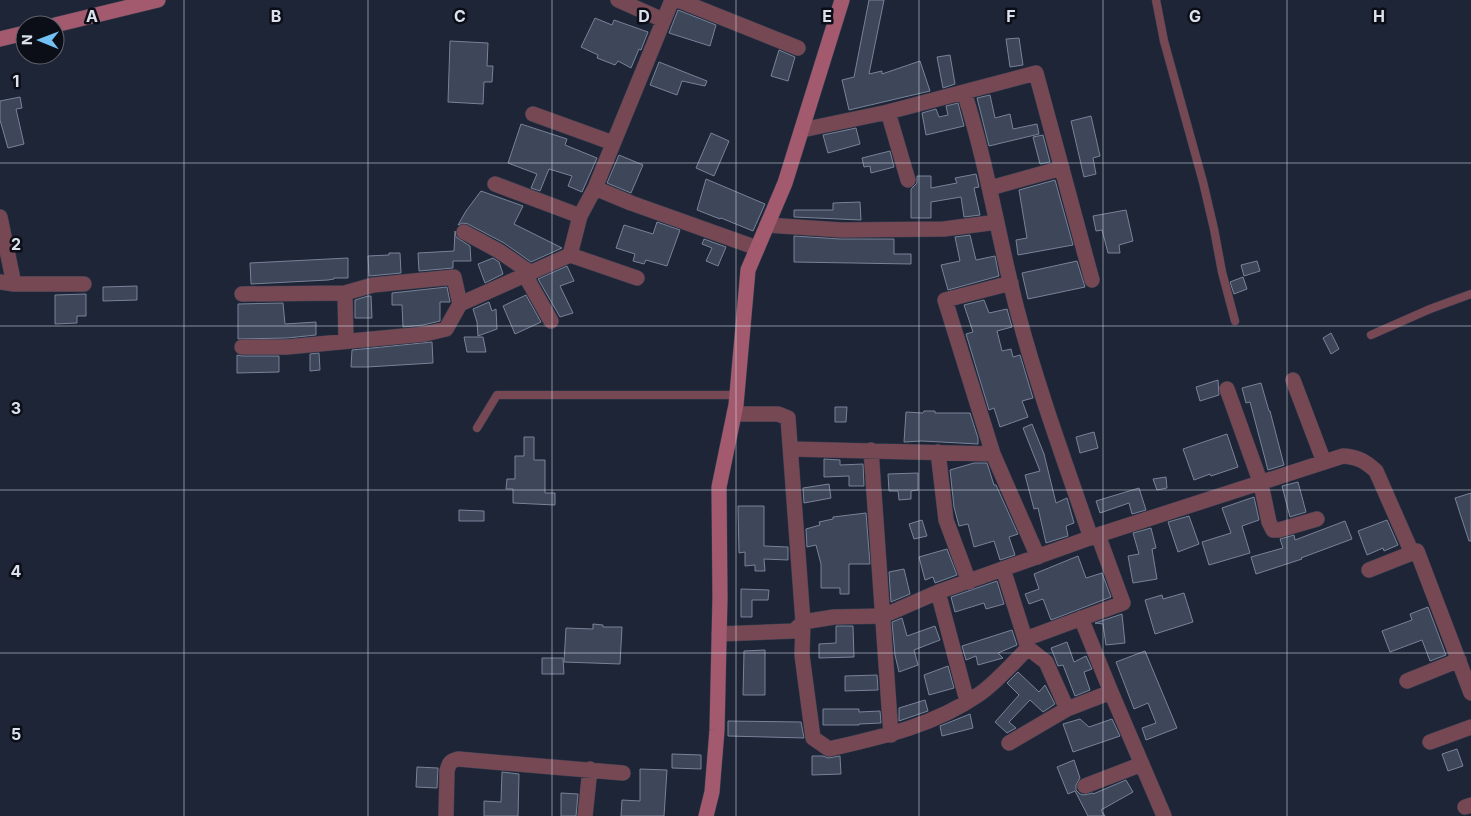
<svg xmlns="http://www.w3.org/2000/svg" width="1471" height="816" font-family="Inter,sans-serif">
	<rect width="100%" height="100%" fill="#1d2536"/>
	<path fill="#3e465a" stroke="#798298" d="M869,0H884L869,74L882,71V74L920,61L930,91L849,110L842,80L854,77Z
		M678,10L716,25L710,46L669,33Z
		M595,18L612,25L614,20L648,32L641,50L639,49L631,68L618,61L615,65L597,58L598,55L581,47Z
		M1019,38L1023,65L1010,67L1006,39Z
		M450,41L488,43L487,66H493L492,82H484L483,104L448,102Z
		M779,50L795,57L788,81L771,76Z
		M950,55L955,84L943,88L937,57Z
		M659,62L707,81L705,86L682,81L677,95L650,85Z
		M990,95L995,118L1010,114L1013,129L1037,124L1039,134L989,146L977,98Z
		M20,97L22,108L16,109L24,144L8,148L0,120V101Z
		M958,103L964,126L926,135L922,113L936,109L939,117L948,115L946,106Z
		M1091,116L1100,156L1093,158L1096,174L1084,177L1071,121Z
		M521,124L567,139L565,145L597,158L582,192L568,186L572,176L549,169L540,191L531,188L537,174L508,163Z
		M856,128L860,144L828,153L823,135Z
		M711,133L729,141L714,176L696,168Z
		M1043,135L1050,162L1040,164L1033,137Z
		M890,151L894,167L871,173L870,166L864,167L862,158Z
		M619,155L643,165L631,193L607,183Z
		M976,174L979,187L974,188L980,215L964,217L961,197L931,202V218H911V189L917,183V176H931V188L957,183L955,178Z
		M706,179L765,204L753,231L721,218L720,219L697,210Z
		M1055,180L1073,245L1018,255L1016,240L1027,238L1019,190Z
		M481,191L523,206L514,224L562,248L531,262L504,243L468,224L463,223L458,225L466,211Z
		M860,202L861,220L794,217V210H833V203Z
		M1126,210L1133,241L1119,245L1120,253H1108L1102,230L1096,231L1093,216Z
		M657,222L680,230L667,266L646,260L644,264L633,261L635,254L616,248L624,225L653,234Z
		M455,231L456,237L470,246L471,261H453V268L419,271L418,253L454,251Z
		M970,235L976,260L995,256L999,276L948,290L941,265L960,261L955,237Z
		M794,236L840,239H894V254H911V264L794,262Z
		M704,239L726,247L718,266L706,261L712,248L702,244Z
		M389,253H400L401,273L369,276L368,256L389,255Z
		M348,258V278H334V279L328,280L251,284L250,263Z
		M493,258L499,262L503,274L485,283L478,264Z
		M1077,261L1085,287L1028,299L1022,273Z
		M1257,261L1260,271L1244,276L1241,265Z
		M567,266L574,281L560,286L573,313L560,317L538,279Z
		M1243,277L1247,289L1234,294L1230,282Z
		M137,286V300L103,301V287Z
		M447,287L450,302H440V321L423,325L403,327L402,305H392V293Z
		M86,294V316H77V323L55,324V295Z
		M526,295L541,322L515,334L503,306Z
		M368,296H371L372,318H355V300Z
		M984,300L989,313L1007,309L1012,327L997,331L1002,351L1011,349L1013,357L1020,355L1033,398L1022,401L1028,417L1000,427L994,408L989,410L966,334L973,332L964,305Z
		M489,302L492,311L496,309L497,329L478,336L477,322L473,309Z
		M283,303L285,324L316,322V335L287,338L238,339V304Z
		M1331,333L1339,349L1331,354L1323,338Z
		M464,337H483L486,352H467Z
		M432,342L433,363L367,367H351L352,350Z
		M319,353L320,370L310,371V354Z
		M237,355L242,356H279V372L237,373Z
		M1218,380L1219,395L1200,401L1196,387Z
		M1261,383L1269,411H1270L1284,465L1268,470L1250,402L1246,403L1242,388Z
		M835,407H847L846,422H835Z
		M924,411H935V413H970L978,438V444L922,441L904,442L906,412L923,413Z
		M1032,424L1044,454L1056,503L1067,498L1074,523L1066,526L1068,536L1046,543L1038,508L1034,509L1025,475L1040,471L1023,428Z
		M1094,432L1098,448L1080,453L1076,437Z
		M1227,434L1238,467L1211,476L1210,474L1194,480L1183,449Z
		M524,437H534V460H545V493H555V505L513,503V489H506L507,479H515V456H524Z
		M824,459L840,460V465L863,464L864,486H849V476L824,477Z
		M974,463H987L994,485H996L1018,534L1009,537L1015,555L1000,560L994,541L974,547L968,524L959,526L954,507L950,470Z
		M918,473V490L911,491V499L899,500L898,491H889L888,474Z
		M1166,477L1167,488L1157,490L1153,479Z
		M1298,482L1306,512L1290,517L1282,486Z
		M829,484L831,498L804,503L803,488Z
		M1139,488L1146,510L1132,514L1129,503L1100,513L1096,501Z
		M1471,493V541H1469L1455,498Z
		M1254,497L1259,520L1242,526L1250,553L1209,565L1202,542L1231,533L1222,508Z
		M738,506H764V546L788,547V560L764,559L765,571H755V565L745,566V552L739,553Z
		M459,510L484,511V521H459Z
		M866,513L870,564H849V594H840V588H821V564L816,545L807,547L806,529L820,525L819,522L833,519V517Z
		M1189,516L1199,544L1178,552L1168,522Z
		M922,520L927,536L914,539L909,524Z
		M1387,520L1398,545L1384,551L1383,548L1367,555L1358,531Z
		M1345,521L1352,539L1301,558L1302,559L1256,574L1251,557L1283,548L1280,539L1294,535L1295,540Z
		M1151,528L1156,548L1152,549L1157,579L1133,583L1128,556L1139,554L1133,533Z
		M947,549L957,575L935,583L933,577L925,580L919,557Z
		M1078,556L1086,578L1102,573L1111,597L1051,620L1043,599L1029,604L1025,594L1039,589L1034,574Z
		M904,569L910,594L891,602L889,572Z
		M997,581L1004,604L986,609L984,603L955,612L951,597Z
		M741,589L769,590L768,600H752V617H741Z
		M1184,593L1193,622L1155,634L1145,600L1162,595L1163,599Z
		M1428,607L1446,655L1430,661L1422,640L1390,652L1382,631L1412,620L1410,614Z
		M1122,614L1125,643L1106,645L1103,624L1095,623Z
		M902,618L907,636L935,626L940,640L914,650L918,665L899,672L895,655L892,622Z
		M593,624L603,625V627H622L620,664L564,662L566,628L593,629Z
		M836,626H853L854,657L819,658V644L836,643Z
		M1012,630L1017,645L998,653L1003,658L978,665L976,656L966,660L962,646Z
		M1067,642L1074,662L1086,656L1092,669L1084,672L1090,690L1075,696L1063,665L1058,666L1051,648Z
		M765,650V695H743L744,651Z
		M1145,651L1177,728L1146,740L1142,728L1156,723L1148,703L1134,709L1116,662Z
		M542,658H563L564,674H542Z
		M948,666L954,688L929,695L924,675Z
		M1018,672L1039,692L1045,685L1055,704L1043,712L1030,700L1009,722L1016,728L1007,733L995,722L1019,695L1007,683Z
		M877,675L878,690L845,691V676Z
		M925,700L928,711L899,721V708Z
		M823,709H859V712L880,711L881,723L859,724V725H823Z
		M970,714L973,728L942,736L940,726Z
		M1080,719L1089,727L1112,719L1120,736L1073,752L1063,724Z
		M728,721L801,722L804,738L728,736Z
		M1457,749L1463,766L1448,771L1442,754Z
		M672,754L701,755V769L672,768Z
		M812,756H823L828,758L840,756L841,774L812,775Z
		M1074,760L1080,778L1076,785V790L1080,794L1084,795L1093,793V794L1126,780L1133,792L1101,810L1105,816H1088L1075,791L1068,794L1057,767Z
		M417,767L438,768L437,788L416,787Z
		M640,769L667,770L664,816H621L622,800L640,801Z
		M502,772L519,774L518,816H484V801L501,802Z
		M561,793L578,794L576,816H561Z"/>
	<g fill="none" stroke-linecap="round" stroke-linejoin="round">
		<g stroke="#383f50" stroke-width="9">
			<path id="lane" d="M1156,0L1164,41L1203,182L1214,229L1222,272L1235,321
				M1371,335L1430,309L1471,294
				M477,428L497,395H736"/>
		</g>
		<g stroke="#383f50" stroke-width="16">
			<path id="street" d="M618,0L663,20
				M678,0L798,48
				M964,92C988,166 999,243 1019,317C1039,392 1066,465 1091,538
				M888,112L908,180
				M533,114L613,143
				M802,130L888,112L1036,73L1092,280
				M495,184L580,216
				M595,188L631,203L757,248
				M990,188L1062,168
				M0,217L14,284
				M767,225L841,230L944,229L997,222
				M464,232L499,251L531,273
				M570,255L637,278
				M525,275L551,321
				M0,282L14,284H84
				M1011,283L945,300L993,454L1038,557
				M345,293L346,341
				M242,294L345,293L373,285L454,277L460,304
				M242,347H287L425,334L446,329L460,304L570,255L580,216L595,188L672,0
				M1293,380L1324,462
				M1227,389L1261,484L1269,522L1273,530H1279L1317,519
				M734,414H778L788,418L803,622L802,655L813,738L829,749C881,737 933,726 978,695C994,685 1014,662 1028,648
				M791,449L993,454
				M871,450L891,735
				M938,452L946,520L969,582
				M1003,569L1028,648L1046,662L1067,709
				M1369,570L1417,551L1471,693
				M938,592L967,701
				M1081,618L1111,692
				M719,634L794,631L803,622L834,617L883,616L938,592L1098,535L1343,456C1358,457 1365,461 1376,471L1412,553
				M1025,639L1123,603L1098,535
				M1407,681L1459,660
				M1430,742L1471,727
				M1009,743L1067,709L1111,692L1164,816
				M1085,786L1142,764
				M1465,807L1471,805
				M446,816L447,771C449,763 450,761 458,759L623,773
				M585,816L590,769"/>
		</g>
		<g stroke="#383f50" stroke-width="16">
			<path id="secondary" d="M55,25L158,0
				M0,39L25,33
				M706,816L712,792L717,730L720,597L719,487L736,405L748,270L785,183L842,0"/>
		</g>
		<use href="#lane" stroke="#764854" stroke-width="8"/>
		<use href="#street" stroke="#764854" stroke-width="15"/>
		<use href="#secondary" stroke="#a35a6e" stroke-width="15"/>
	</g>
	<path fill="none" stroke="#dce1ed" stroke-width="1" stroke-opacity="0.55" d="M184,0V816M368,0V816M552,0V816M736,0V816M919,0V816M1103,0V816M1287,0V816M0,163H1471M0,326H1471M0,490H1471M0,653H1471"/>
	<g font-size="16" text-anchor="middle" font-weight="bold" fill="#dce1ed" stroke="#0b0e16" stroke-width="5" stroke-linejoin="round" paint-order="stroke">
		<text x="92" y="22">A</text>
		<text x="276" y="22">B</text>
		<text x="460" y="22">C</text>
		<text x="644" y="22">D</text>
		<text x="827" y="22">E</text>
		<text x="1011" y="22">F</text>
		<text x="1195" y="22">G</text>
		<text x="1379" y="22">H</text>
		<text x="16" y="87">1</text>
		<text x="16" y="250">2</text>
		<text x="16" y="414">3</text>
		<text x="16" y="577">4</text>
		<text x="16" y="740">5</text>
	</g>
	<g transform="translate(40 40) rotate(271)"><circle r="24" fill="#0b0e16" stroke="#5f626c"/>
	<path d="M0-4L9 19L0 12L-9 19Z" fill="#72c1f5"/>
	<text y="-8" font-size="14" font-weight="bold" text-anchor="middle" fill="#dce1ed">N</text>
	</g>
</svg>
